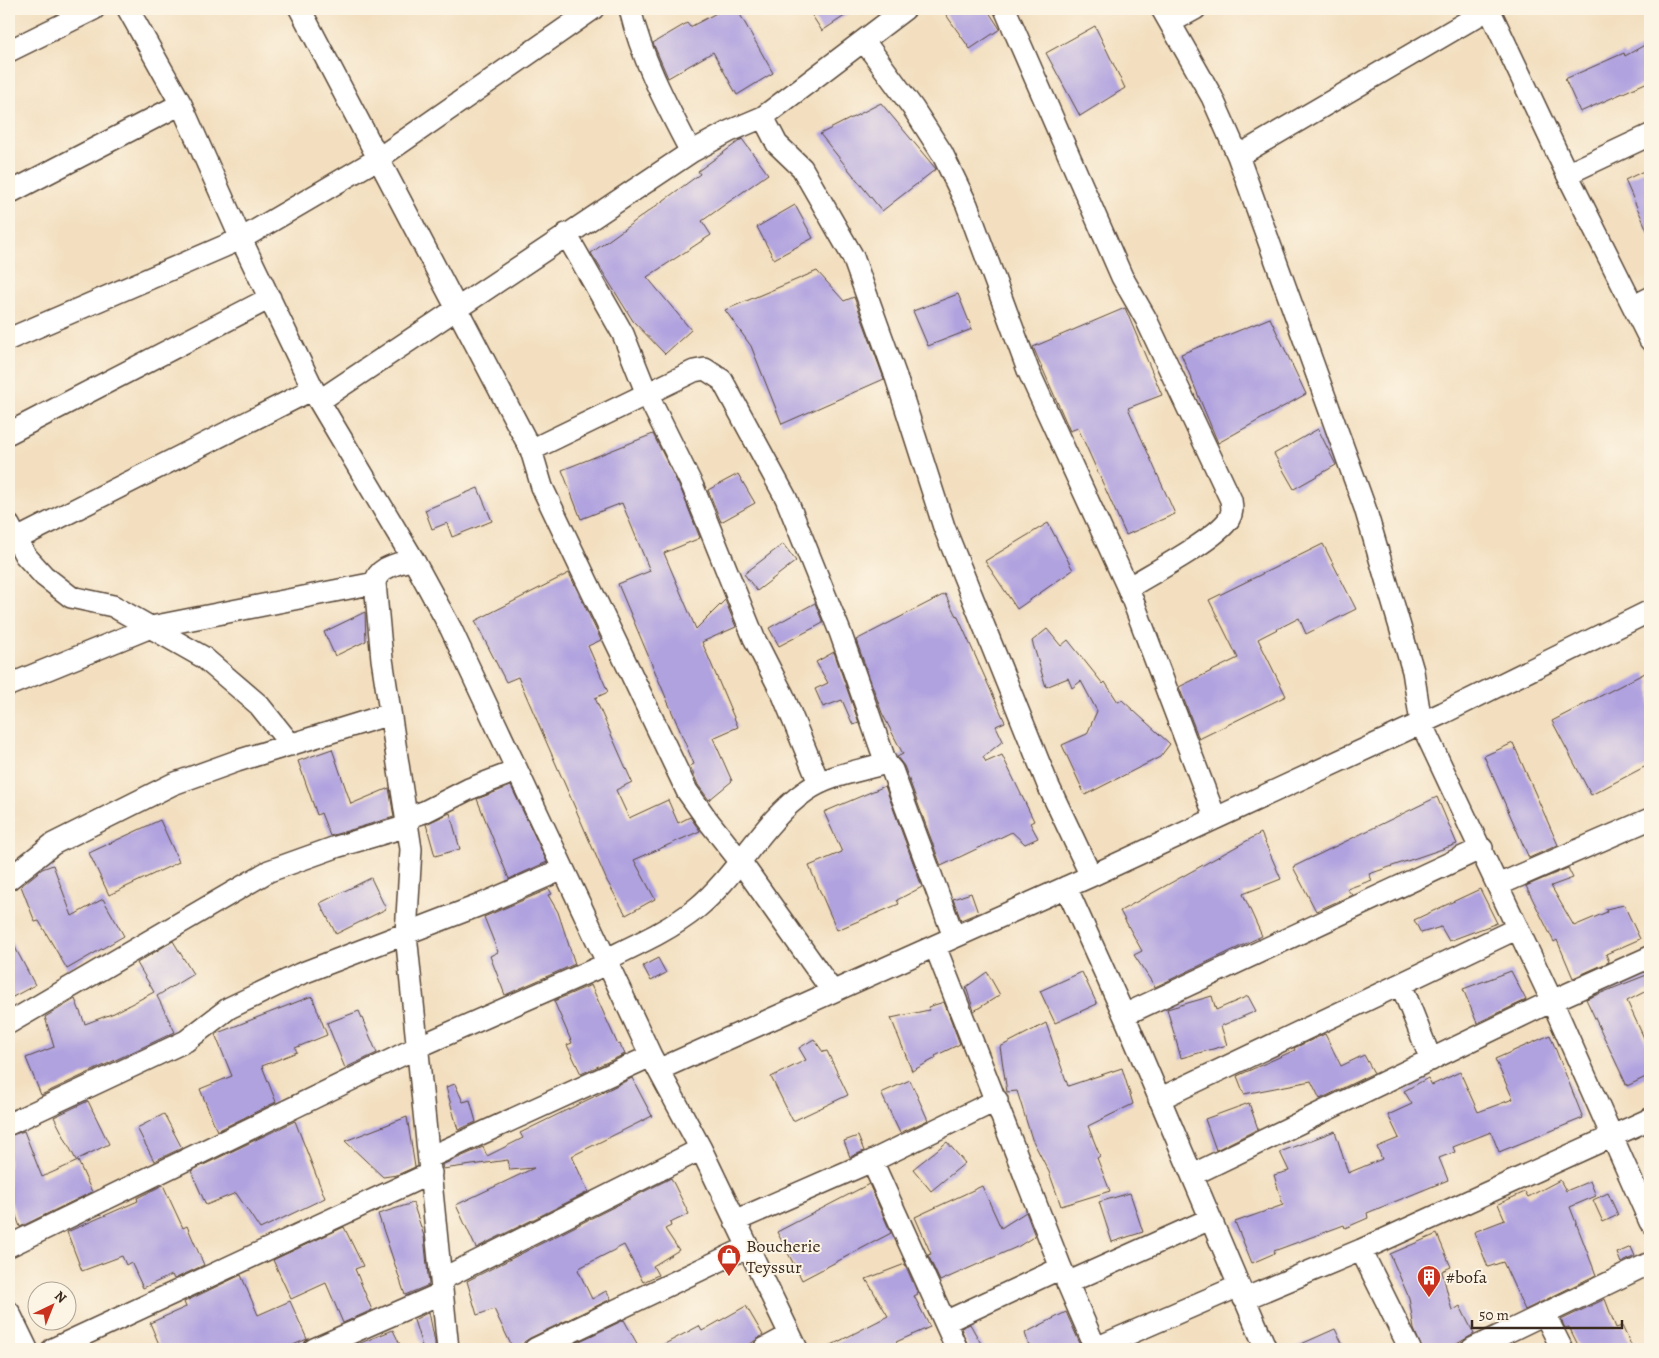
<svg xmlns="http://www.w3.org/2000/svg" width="1659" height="1358" font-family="Alegreya,serif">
	<rect width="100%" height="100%" fill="#fcf5e5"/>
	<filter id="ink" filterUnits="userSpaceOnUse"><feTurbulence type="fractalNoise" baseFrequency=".02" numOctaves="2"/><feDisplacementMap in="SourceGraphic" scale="10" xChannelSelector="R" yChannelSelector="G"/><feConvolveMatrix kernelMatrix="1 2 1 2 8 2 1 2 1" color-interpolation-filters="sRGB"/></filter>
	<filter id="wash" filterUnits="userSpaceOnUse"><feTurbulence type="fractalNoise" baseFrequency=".0096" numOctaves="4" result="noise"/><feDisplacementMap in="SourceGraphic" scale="20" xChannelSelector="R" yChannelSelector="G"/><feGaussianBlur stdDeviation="1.12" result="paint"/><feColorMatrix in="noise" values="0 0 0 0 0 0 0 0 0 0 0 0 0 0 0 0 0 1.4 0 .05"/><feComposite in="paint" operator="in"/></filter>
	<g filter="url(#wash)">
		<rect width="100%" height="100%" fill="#f3dfc0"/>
		<g id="blocks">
			<path fill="#b0a2df" d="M724,9H737L773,73L737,95L713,52L668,78L653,43L687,23L690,27Z
				M808,9H855L822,31Z
				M942,9H987L1000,29L970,49Z
				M1095,26L1125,88L1080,116L1046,53Z
				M1650,42V81L1580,112L1565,79L1624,53L1625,56Z
				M881,103L936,169L882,211L820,134Z
				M742,139L768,174L702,221L711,235L647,277L691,330L665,354L633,321L591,253L700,174L698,171Z
				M1650,168V237L1625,180Z
				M795,205L813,238L774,259L757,227Z
				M817,271L844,301L854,297L884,379L782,424L751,346L725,310Z
				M958,294L972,329L928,346L913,311Z
				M1125,308L1162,395L1128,408L1175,514L1126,535L1078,428L1070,431L1033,347Z
				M1270,318L1306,394L1218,443L1181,354Z
				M1318,429L1336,465L1294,489L1274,454Z
				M653,434L682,492L700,538L664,553L696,629L725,600L736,627L702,642L738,727L713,738L732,781L709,800L698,785L690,766L694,764L618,584L650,571L622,503L581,519L562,470Z
				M738,474L755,503L721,522L708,490Z
				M478,488L492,521L452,537L447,523L432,529L425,510Z
				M1048,523L1073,570L1017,609L985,561Z
				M783,544L796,561L757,591L744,574Z
				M1323,544L1356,609L1306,634L1299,618L1258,639L1286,696L1199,739L1179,687L1238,658L1209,600Z
				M569,573L601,640L588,646L608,692L595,698L632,782L616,790L629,818L668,800L678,823L690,817L700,831L634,860L655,899L626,915L607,881L518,677L506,682L475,621Z
				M945,594L956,616L957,615L1005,722L996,726L1003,741L983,757L986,762L1002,755L1034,821L1030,823L1038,838L1025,844L1012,832L941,866L904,766L897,757L903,754L882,713L856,640Z
				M815,603L823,623L779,646L769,628Z
				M365,612L366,641L335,656L324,632Z
				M1047,629L1061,646L1068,640L1103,684L1105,682L1118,702L1122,700L1170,744L1160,757L1085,795L1062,745L1087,734L1097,711L1081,681L1072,688L1068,678L1046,687L1032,641Z
				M834,652L859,723L853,725L842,700L823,707L815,689L828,683L816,662Z
				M1645,673L1650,683V764L1591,795L1552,721Z
				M1513,743L1558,845L1529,858L1484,756Z
				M332,749L351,804L389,788L394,817L330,836L321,813L317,815L298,761Z
				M511,786L547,862L509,879L477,799Z
				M885,786L922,887L897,900L899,904L837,930L809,866L842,852L824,812Z
				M1437,797L1457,844L1369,874L1372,880L1347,889L1352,895L1316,911L1293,867Z
				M450,813L460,849L435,856L426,824Z
				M160,820L179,862L109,895L89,853Z
				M1261,833L1281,879L1243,894L1262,936L1155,987L1134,955L1142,951L1120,911Z
				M53,865L72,916L103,899L124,936L67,969L39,921L35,922L21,886L42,869Z
				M1568,868L1573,878L1551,886L1574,926L1607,912L1606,909L1624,905L1640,939L1606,954L1609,962L1573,978L1557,940L1554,942L1526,886Z
				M371,878L386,909L336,934L320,903Z
				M549,889L552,894L548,895L558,912L575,964L505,995L490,956L498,952L484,917Z
				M1480,889L1497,923L1449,941L1441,927L1421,933L1414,920Z
				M971,893L978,913L961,920L953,899Z
				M9,936L35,985L9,999Z
				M173,941L193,974L157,996L175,1032L41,1095L26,1058L54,1047L45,1017L75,999L85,1024L114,1013L154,992L137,963Z
				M658,958L666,973L651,981L643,966Z
				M1511,971L1526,1000L1477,1023L1463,989Z
				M987,972L1000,995L974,1011L966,987Z
				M1082,972L1097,1004L1055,1023L1040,991Z
				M1649,974L1650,989L1627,1001L1650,1051V1075L1627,1086L1586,999Z
				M591,985L618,1045L620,1044L625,1054L581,1074L567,1045L572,1043L554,1001Z
				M312,996L327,1035L295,1048L297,1052L262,1066L276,1102L217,1131L200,1089L232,1076L215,1034Z
				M1212,996L1216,1010L1248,996L1256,1011L1221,1026L1227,1045L1181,1058L1167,1009Z
				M944,1002L960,1044L935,1056L936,1058L912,1071L891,1018L929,1010L928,1007Z
				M359,1011L377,1053L345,1068L327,1023Z
				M1046,1023L1068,1086L1122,1068L1133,1104L1088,1126L1100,1156L1097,1158L1110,1191L1061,1206L1049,1172L1032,1139L1017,1091L1007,1092L1000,1047Z
				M1325,1034L1341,1066L1364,1055L1374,1073L1320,1099L1311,1081L1244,1094L1237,1076L1295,1050L1294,1048Z
				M1550,1035L1583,1118L1499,1152L1491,1132L1453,1147L1455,1152L1439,1158L1448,1180L1367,1213L1368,1218L1345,1228L1344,1225L1274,1251L1275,1253L1252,1263L1235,1222L1283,1205L1274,1175L1289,1171L1280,1152L1335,1131L1348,1173L1382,1159L1377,1147L1399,1138L1388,1115L1412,1104L1404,1091L1428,1078L1432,1085L1460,1072L1478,1112L1513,1099L1495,1059Z
				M814,1039L823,1052L827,1051L848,1095L793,1121L771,1077L806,1060L799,1048Z
				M632,1078L652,1116L572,1156L588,1192L476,1248L456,1205L534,1168L510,1170L508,1160L443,1169L442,1165L483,1147L487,1156L523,1138L520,1133Z
				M910,1080L928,1120L900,1133L881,1093Z
				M455,1084L463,1102L470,1100L476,1122L458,1130L446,1087Z
				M88,1101L109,1144L76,1160L54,1117Z
				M1249,1103L1258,1129L1216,1150L1205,1119Z
				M164,1114L182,1148L154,1161L137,1128Z
				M407,1117L415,1167L397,1175L383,1177L345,1141Z
				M295,1121L325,1198L260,1229L236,1193L206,1205L191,1171Z
				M24,1131L42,1177L78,1161L92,1192L20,1227L9,1196V1136Z
				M858,1136L864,1151L850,1157L844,1141Z
				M947,1142L965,1163L931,1191L913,1169Z
				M671,1178L689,1214L670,1223L671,1226L665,1229L679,1250L653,1266L658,1275L643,1282L624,1245L581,1267L578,1270L592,1299L606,1291L611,1299L530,1338L524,1342L523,1349H513L494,1309L477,1315L467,1281Z
				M1560,1180L1566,1191L1590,1181L1596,1196L1570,1207L1596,1275L1525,1310L1503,1262L1488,1267L1474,1232L1505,1220L1498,1204L1525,1192L1528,1197Z
				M869,1184L891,1233L802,1280L777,1232Z
				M163,1185L183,1228L187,1226L204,1265L174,1279L172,1275L143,1288L131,1262L126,1265L122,1256L82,1271L67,1232L138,1201L137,1198Z
				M982,1186L1001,1228L1026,1212L1035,1236L1019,1246L940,1281L928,1255L931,1254L915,1217Z
				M1130,1193L1143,1232L1112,1242L1099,1202Z
				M1608,1193L1618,1215L1603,1222L1593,1200Z
				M413,1203L424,1236L429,1285L405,1295L378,1214Z
				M344,1227L363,1266L355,1269L372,1310L343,1323L326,1283L291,1299L273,1260Z
				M1437,1234L1451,1267L1442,1271L1452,1311L1460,1306L1474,1334L1448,1349H1422L1414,1329L1409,1298L1390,1254Z
				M1631,1247L1635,1256L1621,1263L1617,1253Z
				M905,1264L918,1294L914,1296L930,1327L896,1342L900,1349H824L888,1316L866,1279Z
				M241,1275L258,1315L290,1301L307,1339L284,1349H161L150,1323L186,1307L184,1302Z
				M1605,1299L1616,1328L1622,1326L1633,1349H1580L1569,1327L1565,1328L1561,1320Z
				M746,1306L763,1335L743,1349H655L699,1326L702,1331Z
				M429,1312L435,1342V1349H423L414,1320Z
				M1066,1312L1082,1348L1030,1349L1025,1333Z
				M624,1320L640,1349H563Z
				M970,1324L984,1349H969L961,1328Z
				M1335,1329L1345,1349H1290Z
				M393,1330L402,1349H350L354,1347L353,1346Z"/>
		</g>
	</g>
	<g filter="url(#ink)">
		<use href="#blocks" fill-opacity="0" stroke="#574536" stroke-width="1"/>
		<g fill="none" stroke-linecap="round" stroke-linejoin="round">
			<g stroke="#574536" stroke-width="24">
				<path id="street" d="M128,9L181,104L241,239L319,401L413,559L451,629L651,1056L701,1149L797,1349
					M300,9L531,450L542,487L687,791L706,818L740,861L832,991
					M630,9C642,60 667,106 691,152
					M1005,9L1122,277L1146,319L1231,500C1232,508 1233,512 1229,519C1215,540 1152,573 1128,588
					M1162,9L1212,97L1238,156L1365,508L1413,671L1421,723L1552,1001L1650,1222
					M1489,9L1567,174L1650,340
					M1171,22L1195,9
					M864,41L913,108L942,153L967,205L1028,370L1128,588L1215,817
					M9,51L94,9
					M763,117L777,144L802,168L853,257L895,374L944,527L1048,785L1091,876
					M1238,156L1489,9
					M1567,174L1650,135
					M9,193L181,104
					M566,234L623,334L647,394L693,487L754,638L783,695L819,783
					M1634,306L1650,298
					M9,339L241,239L379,158L593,9
					M319,401L691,152L730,131L763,117L905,9
					M9,433L270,298
					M531,450L694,371L705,369L722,380L786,498L840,632L886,763
					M9,525L25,555L44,576L71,597L113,606L203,657L259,705L291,745
					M9,543L313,389
					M413,559C399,564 378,566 375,583L382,659L411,849L406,934L448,1349
					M9,685L151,627L375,583
					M406,818L424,812L469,789L516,771
					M9,879L53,844L173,784L237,761L390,714
					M1498,885L1650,819
					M1066,887L1124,1015L1266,1349
					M935,946L1061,1268L1096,1349
					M607,959C638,944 670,930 697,908C738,874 762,822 806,791C828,775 860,771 886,763L892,770L954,937
					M1401,984L1431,1060
					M1124,1015L1482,848
					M9,1023L269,871L336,847L408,826
					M660,1069L1091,876L1443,713L1650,611
					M1159,1099L1518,928
					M9,1124L186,1041L229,1008L300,974L480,905L563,869
					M430,1157L651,1056
					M872,1161L997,1100
					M1192,1175L1552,1001L1650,957
					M735,1221L872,1161L957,1349
					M9,1246L418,1047L609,963
					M1361,1250L1410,1349
					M442,1279L701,1149
					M1067,1283L1210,1219
					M1244,1299L1361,1250L1650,1119
					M9,1312L27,1349
					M1545,1315L1562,1349
					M945,1322L1061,1268
					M1096,1348L1239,1286
					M53,1349L431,1173
					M314,1349L442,1293
					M535,1349L748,1247
					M764,1349L790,1335
					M1472,1349L1650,1263"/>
			</g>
			<use href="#street" stroke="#fff" stroke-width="21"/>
		</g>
	</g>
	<defs>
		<g id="shop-pin" transform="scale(1.25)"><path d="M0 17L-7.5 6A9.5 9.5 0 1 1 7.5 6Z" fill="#c8321e" stroke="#fcf5e5"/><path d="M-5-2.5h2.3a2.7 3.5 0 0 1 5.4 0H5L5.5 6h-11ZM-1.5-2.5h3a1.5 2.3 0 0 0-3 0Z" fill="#fff"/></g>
		<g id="building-pin" transform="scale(1.25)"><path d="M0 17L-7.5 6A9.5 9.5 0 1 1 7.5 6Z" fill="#c8321e" stroke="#fcf5e5"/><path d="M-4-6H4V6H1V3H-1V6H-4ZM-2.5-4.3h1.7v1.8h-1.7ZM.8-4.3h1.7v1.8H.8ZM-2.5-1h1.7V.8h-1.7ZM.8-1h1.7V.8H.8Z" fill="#fff"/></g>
	</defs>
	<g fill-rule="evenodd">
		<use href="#shop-pin" x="729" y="1256"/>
		<use href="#building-pin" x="1429" y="1277"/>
	</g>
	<g text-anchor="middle" stroke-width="4" stroke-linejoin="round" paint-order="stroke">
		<g font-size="18" fill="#3b2a1e" stroke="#fcf5e5" text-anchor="start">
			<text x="746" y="1252">Boucherie<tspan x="746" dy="21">Teyssur</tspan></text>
			<text x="1446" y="1283">#bofa</text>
		</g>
	</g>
	<rect width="1659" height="1358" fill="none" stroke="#fcf5e5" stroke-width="30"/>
	<g transform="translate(52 1306) rotate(43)"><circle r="24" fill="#fcf5e5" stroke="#afa495"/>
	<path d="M0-4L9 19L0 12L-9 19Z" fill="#c8321e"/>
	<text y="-8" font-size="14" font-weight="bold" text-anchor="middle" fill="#3b2a1e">N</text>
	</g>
	<path d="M1472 1320v8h150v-8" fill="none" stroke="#3b2a1e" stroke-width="2.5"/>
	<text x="1479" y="1320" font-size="15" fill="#3b2a1e" stroke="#fcf5e5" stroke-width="4" paint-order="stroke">50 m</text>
</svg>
